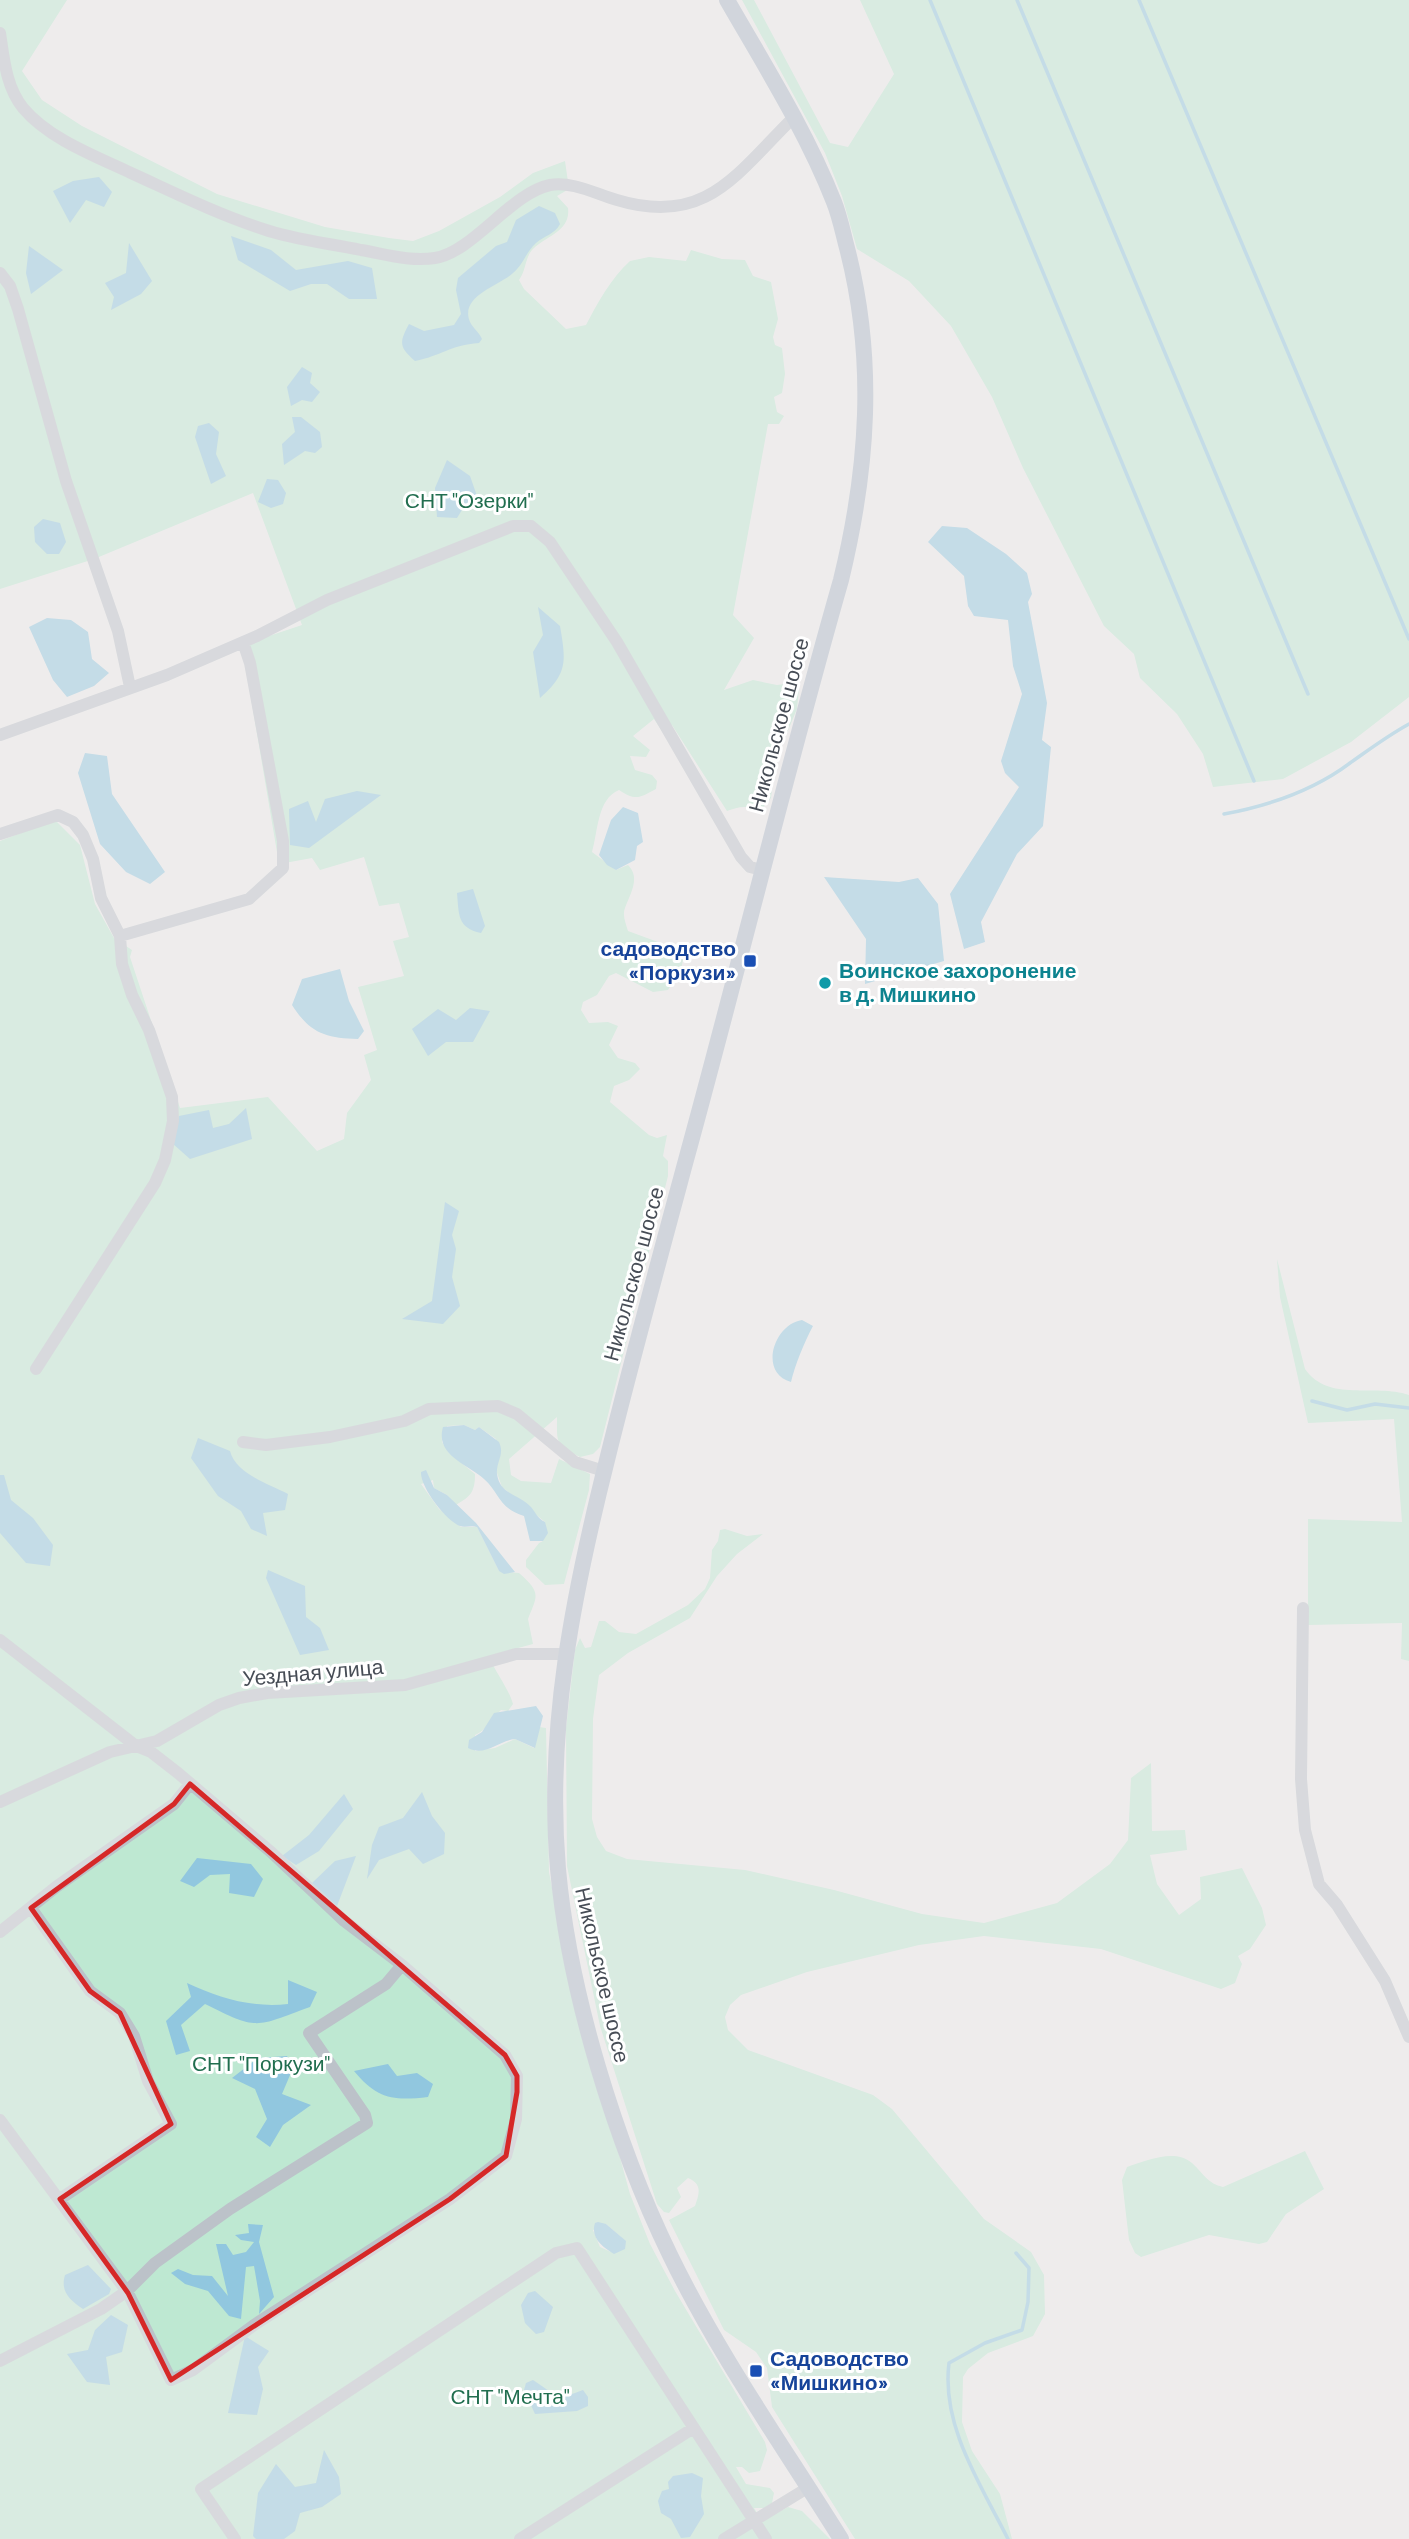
<svg xmlns="http://www.w3.org/2000/svg" width="1409" height="2539" font-family="Barlow,sans-serif">
	<rect width="100%" height="100%" fill="#eeecec"/>
	<path fill="#bee8d2" fill-rule="evenodd" d="M0,0H67L22,71L42,100L82,126L217,194L325,227L389,238L413,241L439,231L500,197L533,173L565,161L569,189L557,196L568,208C571,231 546,236 533,249C525,257 526,271 519,280L524,289L566,329L586,325C597,304 611,278 630,261L649,257L686,261L691,250L722,259L745,260L753,276L771,282L778,319L773,337L775,345L782,348L785,374L782,393L774,397L777,412L784,416L779,424H768L733,615L754,638L724,690L753,680L777,685L792,683L799,688L797,709L775,761L771,798L759,812C748,804 738,807 727,811L672,725L662,731L654,719L633,736L650,750L646,757L630,756L635,770L652,775L657,781L656,789C639,798 636,801 619,790C597,799 598,832 592,852L616,870L628,865C641,878 630,894 625,908C622,915 626,924 628,931L677,949L684,954L681,970L668,990L653,992L616,973L609,976L597,995L583,1002L581,1010L589,1023L608,1022L618,1026L609,1045L618,1058L635,1063L640,1069L629,1080L614,1086L610,1102L649,1135L657,1138L667,1135L663,1156L668,1161V1176L600,1447L593,1454L580,1457C555,1444 557,1444 557,1417L509,1459L511,1475L521,1481L551,1483L559,1459L590,1474L589,1490L564,1584L545,1585L526,1567V1560L539,1543L543,1541L545,1522L502,1487L497,1473L496,1439L479,1427L475,1430L464,1425L447,1426L442,1442L449,1453L475,1474C475,1492 471,1496 456,1505L447,1495L434,1488L433,1480L421,1484L439,1509L461,1527H477L499,1571L519,1573C542,1593 537,1596 528,1619L533,1644L489,1656C496,1674 508,1687 513,1704L508,1711L501,1710C492,1718 486,1731 475,1735V1751L495,1748L515,1739L534,1748L539,1727L546,1728L549,1872L568,1969L630,2194L650,2244L675,2291L765,2442L767,2450L760,2471L749,2473L742,2467H736L746,2484L770,2488L774,2493L772,2503L764,2508H754L762,2521L788,2507L802,2511L830,2539H0V841L55,820L80,845L95,904L114,938L132,950L130,957L180,1108L268,1097L317,1151L344,1139L347,1113L371,1080L364,1055L377,1050L358,987L404,976L393,941L409,937L399,903L379,906L364,857L320,870L312,858L279,864L242,645L302,625L253,493L94,559L0,589ZM606,2224L621,2237L611,2252L600,2247L593,2230Z
		M742,0H754L830,143L848,147L894,74L860,0H1409V697L1351,742L1283,779L1213,787L1203,754L1177,714L1140,678L1134,654L1104,626L1023,468L992,397L951,326L909,281L857,249L842,196L825,153Z
		M1277,1259L1305,1369C1329,1403 1374,1383 1409,1395V1661L1401,1659L1402,1623L1308,1625V1519L1402,1522L1394,1419L1308,1423L1280,1297Z
		M725,1529L747,1536L763,1534L737,1554L717,1576L690,1618L628,1653L599,1675L593,1719L592,1819L597,1837L606,1851L627,1859L745,1870L834,1890L922,1914L984,1923L1057,1903L1110,1864L1128,1840L1131,1778L1151,1763L1152,1831L1185,1830L1187,1850L1150,1855L1157,1884L1179,1915L1201,1899L1200,1877L1242,1868L1262,1908L1266,1925L1250,1949L1238,1956L1242,1964L1235,1983L1221,1989L1101,1949L984,1936L919,1945L807,1972L741,1995L730,2005L725,2017L728,2030L748,2050L873,2095L892,2109L984,2219L1031,2252L1044,2275L1045,2314L1033,2336L988,2353L968,2369L963,2377L962,2422L972,2451L1000,2494L1012,2539H855L772,2407L767,2368L756,2352L724,2330L669,2220L695,2206C699,2194 703,2184 688,2178L677,2188L681,2197L669,2213L664,2212L657,2204L600,2026L567,1866L566,1728L575,1650L580,1638L585,1648L591,1647L599,1621H605L619,1632L636,1634L688,1605L705,1589L710,1578L712,1550L718,1541L720,1530Z
		M1305,2151L1324,2189L1286,2214L1267,2242L1259,2244L1209,2235L1141,2257L1135,2253L1129,2240L1122,2180L1127,2167C1146,2161 1174,2148 1192,2163C1203,2173 1208,2184 1223,2187Z"/>
	<path fill="#91c7df" d="M99,177L112,192L104,207L86,200L70,223L53,191L73,181Z
		M539,206L555,213L560,224C555,234 544,236 536,243C526,252 523,265 513,273C499,286 459,296 470,322C473,328 479,332 482,339L479,343C450,345 441,356 415,361C399,347 399,343 409,324L424,331L454,325L461,314L456,290L458,278L496,246L507,242L516,220Z
		M231,236L271,250L296,270L348,261L372,268L377,299H349L327,284H311L290,291L238,260Z
		M129,243L152,281L141,294L111,310L114,297L105,283L126,273Z
		M29,246L63,270L31,294L26,273Z
		M302,367L312,373L310,383L320,392L312,402L302,400L291,406L287,387Z
		M292,417H301L320,432L322,447L315,453L305,451L284,465L282,444L295,432Z
		M209,423L219,432L216,454L226,476L211,484L195,437L198,426Z
		M447,460L470,476L477,496L465,505L457,518L437,517L435,488Z
		M267,479L278,480L286,493L283,504L271,508L258,502Z
		M43,519L60,523L66,542L59,554H47L35,542L34,527Z
		M942,526L967,528L1006,554L1027,573L1032,594L1028,602L1047,703L1042,740L1051,747L1043,826L1017,854L981,922L985,942L964,949L950,894L1019,787L1005,773L1001,761L1022,694L1013,666L1008,620L974,616L968,606L964,576L928,542Z
		M538,607L560,626C566,661 568,674 540,698L533,652L543,635Z
		M47,618L71,620L88,632L92,659L109,673L94,686L67,697L53,680L29,627Z
		M85,753L107,756L112,794L165,872L150,884L126,872L100,844L78,773Z
		M357,791L381,795L309,848L290,845L289,809L308,801L316,822L325,799Z
		M623,807L638,813L643,842L637,846L635,860L616,870L607,865L599,855L611,820Z
		M824,877L899,882L918,878L938,904L944,961L865,984L866,939Z
		M473,889L485,926L481,933C457,928 459,914 457,893Z
		M340,969L349,1001L364,1031L358,1039C325,1038 310,1033 292,1005L302,979Z
		M470,1008L490,1011L473,1042H446L428,1056L412,1029L438,1009L456,1020Z
		M246,1108L252,1139L190,1159L172,1143L179,1116L209,1110L213,1128L229,1124Z
		M445,1202L459,1211L452,1235L456,1249L452,1277L460,1306L443,1324L402,1319L432,1301Z
		M802,1320L813,1326C804,1343 795,1365 791,1382C758,1373 774,1324 802,1320Z
		M464,1425L475,1430L479,1427L499,1442C505,1455 496,1461 497,1474C500,1495 519,1494 531,1507C536,1513 537,1518 545,1522L548,1533L543,1541H530L524,1516C498,1508 500,1493 484,1479C468,1464 435,1456 443,1427Z
		M198,1438L230,1451C236,1474 269,1484 288,1494L285,1510L263,1513L267,1536L251,1529L241,1511L218,1496L191,1458Z
		M426,1470L434,1488L447,1495L476,1523L515,1572L504,1574L499,1571L477,1527C471,1525 465,1528 460,1526C446,1521 420,1487 421,1472Z
		M0,1475H4L11,1500L33,1518L53,1545L50,1566L26,1563L0,1533Z
		M268,1570L305,1586L306,1617L320,1628L329,1650L300,1655L266,1578Z
		M536,1706L543,1716L535,1748L515,1739C498,1741 485,1757 468,1748L469,1740L482,1732L494,1713Z
		M422,1792L432,1816L445,1833L444,1854L423,1864L409,1849L379,1860L367,1879L372,1845L379,1827L403,1818Z
		M344,1794L353,1809L319,1851L296,1865L282,1856L309,1835Z
		M356,1856L337,1906L312,1883L335,1861Z
		M197,1858L251,1864L263,1879L254,1897L229,1893L230,1874L210,1875L194,1887L180,1881Z
		M288,1980L317,1992L310,2007C255,2027 259,2031 205,2004L181,2025L190,2051L176,2055L166,2021L191,1997L187,1983C219,1998 252,2008 288,2004Z
		M287,2056L293,2068L282,2094L311,2105L283,2125L270,2147L256,2137L267,2119L255,2089L232,2078L258,2058Z
		M388,2064L397,2076L417,2073L433,2084L428,2097C393,2101 377,2099 354,2071Z
		M598,2222L606,2224L626,2241L625,2249L614,2254C603,2247 590,2238 595,2223Z
		M248,2224L263,2225L259,2242L274,2297L259,2314L260,2301L254,2266L246,2267L241,2319L229,2316L208,2291L185,2284L171,2273L178,2269L193,2275L212,2276L228,2296L216,2244H226L233,2255L246,2252L254,2242L241,2240L235,2235L249,2233Z
		M88,2265L111,2289L109,2294L83,2309C70,2300 60,2292 65,2275Z
		M535,2291L553,2307L544,2332L536,2334L525,2323L521,2305L528,2293Z
		M111,2315L128,2325L122,2352L106,2357L110,2385L87,2382L67,2354L88,2350L95,2330Z
		M245,2336L269,2351L258,2367L263,2389L257,2415L228,2413Z
		M533,2380C556,2395 556,2401 583,2390L588,2397V2406L577,2411L535,2414L524,2390L526,2383Z
		M324,2450L339,2477L341,2494L322,2507L300,2513L295,2531L284,2539H256L253,2536L258,2493L276,2464L295,2487L316,2483Z
		M692,2473L703,2478L701,2496L704,2514L690,2537L681,2538L671,2519L661,2513L658,2501L662,2491L669,2489L668,2482L673,2476Z"/>
	<g fill="none" stroke-linecap="round" stroke-linejoin="round">
		<path stroke="#91c7df" stroke-width="3.5" d="M930,0L1254,781
			M1017,0L1308,694
			M1139,0L1409,639
			M1224,814C1267,806 1314,790 1350,763C1370,749 1387,736 1409,724
			M1312,1401L1347,1410L1375,1404L1409,1408
			M1008,2539C981,2485 941,2426 949,2363L985,2343L1022,2330L1028,2302L1029,2268L1016,2253"/>
		<path stroke="#bcc2c9" stroke-width="12" d="M0,33C4,59 6,87 23,108C49,139 95,156 131,173C175,193 217,214 263,229C295,240 328,243 361,250C385,254 410,262 435,258C473,252 511,193 550,185C572,181 596,194 617,200C706,227 736,174 794,117
			M0,273L10,286L18,309L66,481L118,631L130,687
			M0,735L167,675L257,636L327,600L513,526H531L550,542L617,642L741,857L750,867L762,870
			M0,834L58,815L73,822L83,835L93,859L101,898L120,936L122,964L132,995L149,1030L172,1097L173,1121L165,1160L155,1183L36,1369
			M120,936L249,899L283,868V841L250,663L243,642
			M243,1442L266,1445L330,1437L404,1421L429,1409L498,1406L517,1414L575,1462L604,1471
			M1303,1608L1301,1779L1305,1830L1319,1884L1337,1905L1385,1981L1409,2037
			M0,1640L136,1746L151,1752L178,1773L271,1852L343,1920L402,1965L505,2055L517,2076L516,2119L506,2156L450,2199L254,2325L193,2370L171,2380L128,2293L0,2120
			M0,1802L110,1752L157,1741L219,1705L239,1698L267,1693L405,1685L516,1654H564
			M31,1908L90,1991L120,2013L134,2036L148,2081L171,2124L60,2199
			M0,1932L56,1887L174,1804L190,1784
			M0,2361L101,2309L127,2291L155,2263L230,2209L367,2123L365,2115L309,2033L386,1984L402,1965
			M235,2539L201,2489L556,2253L577,2248L766,2539
			M520,2539L692,2429
			M724,2539L809,2487"/>
		<path stroke="#aeb9c8" stroke-width="16" d="M727,0C765,66 806,131 834,202C840,217 843,233 847,248C876,360 868,469 841,580C786,772 739,967 686,1160C659,1260 632,1359 607,1460C573,1595 546,1729 558,1869C569,1992 616,2144 670,2255C718,2354 783,2446 841,2539"/>
	</g>
	<path d="M0 0H1409V2539H0ZM190,1784L505,2055L517,2076V2092L506,2156L450,2199L171,2380L128,2293L60,2199L171,2124L120,2013L90,1991L31,1908L174,1804Z" fill="#eeecec" fill-opacity=".55" fill-rule="evenodd"/>
	<path fill="none" stroke="#d62828" stroke-width="5" stroke-linejoin="round" d="M190,1784L505,2055L517,2076V2092L506,2156L450,2199L171,2380L128,2293L60,2199L171,2124L120,2013L90,1991L31,1908L174,1804Z"/>
	<g fill="#1a4fb4" stroke="#fff" stroke-width="2.5">
		<rect x="743" y="954" width="14" height="14" rx="3.5"/>
		<rect x="749" y="2364" width="14" height="14" rx="3.5"/>
	</g>
	<circle fill="#0f9aa8" stroke="#fff" stroke-width="2.5" cx="825" cy="983" r="7"/>
	<g text-anchor="middle" stroke-width="6" stroke-linejoin="round" paint-order="stroke">
		<g font-size="21" fill="#216e4f" stroke="#fff">
			<text x="469" y="508">СНТ "Озерки"</text>
			<text x="261" y="2071">СНТ "Поркузи"</text>
			<text x="510" y="2404">СНТ "Мечта"</text>
		</g>
		<g font-size="21" fill="#474d56" stroke="#fff">
			<text transform="translate(779 725) rotate(-75)" y="7">Никольское шоссе</text>
			<text transform="translate(634 1274) rotate(-75)" y="7">Никольское шоссе</text>
			<text transform="translate(313 1673) rotate(-5)" y="7">Уездная улица</text>
			<text transform="translate(602 1975) rotate(77)" y="7">Никольское шоссе</text>
		</g>
		<g font-size="21" font-weight="bold" fill="#164399" stroke="#fff" text-anchor="end">
			<text x="736" y="956">садоводство<tspan x="736" dy="24">«Поркузи»</tspan></text>
			<text x="770" y="2366" text-anchor="start">Садоводство<tspan x="770" dy="24">«Мишкино»</tspan></text>
		</g>
		<g font-size="21" font-weight="bold" fill="#0d838f" stroke="#fff" text-anchor="start">
			<text x="839" y="978">Воинское захоронение<tspan x="839" dy="24">в д. Мишкино</tspan></text>
		</g>
	</g>
</svg>
